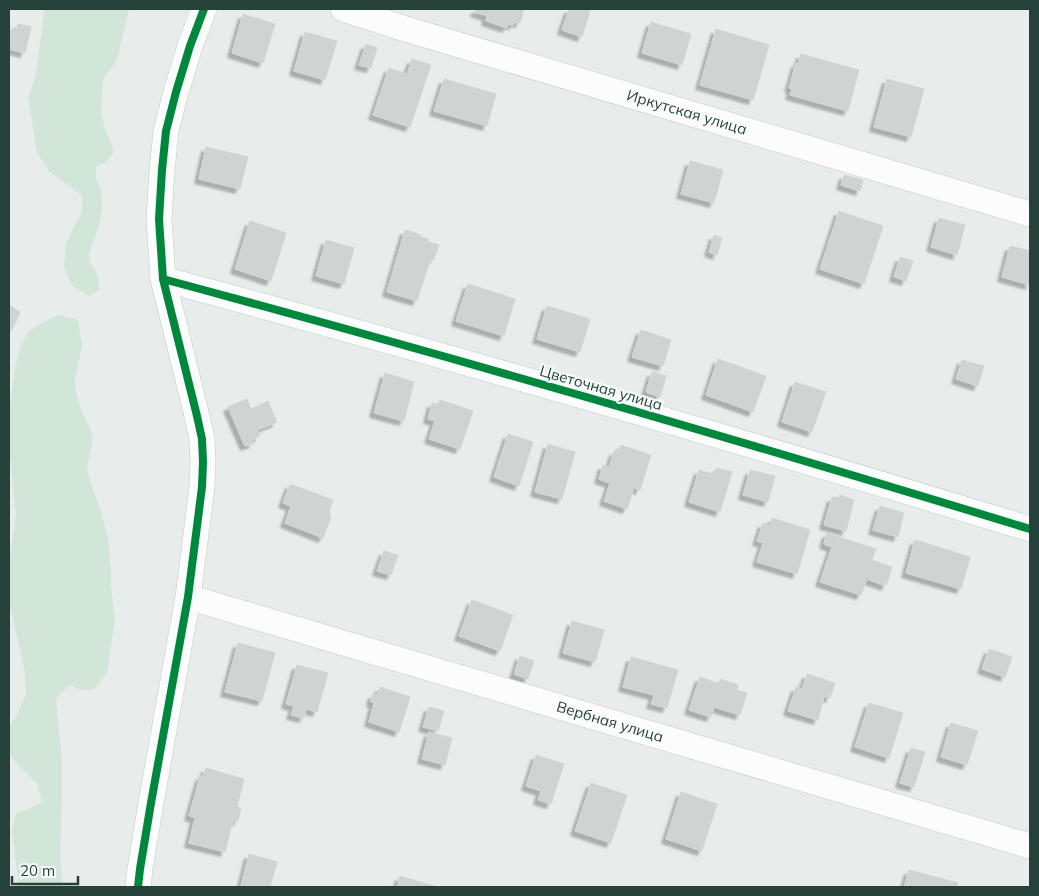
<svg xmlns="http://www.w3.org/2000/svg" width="1039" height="896" font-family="Mulish,sans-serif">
	<defs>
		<filter id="shadow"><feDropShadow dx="-4.5" dy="4.5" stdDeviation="1" flood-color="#0004"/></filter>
	</defs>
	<rect width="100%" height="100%" fill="#e8edeb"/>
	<path fill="#d1e6d8" d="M44,9H129L117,60L103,80L101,112L104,125L114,151L107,162L96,166V178L101,190L102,207L100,224L93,242L89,255L90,262L98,276L99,290L89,296L72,286L64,268L66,244L76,222L82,212V196L49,171L37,153L28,97L35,79L43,21Z
		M59,315L78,320L82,347L75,379L76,392L82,412L91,430L93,439L87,467L90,480L101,512L108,537L111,572V586L115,619L107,673L94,689L80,690L69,685L56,699L62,764V789L60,858L63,887H19L12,831L16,813L28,809L42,802L37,783L21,768L9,753V724L15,719L26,694L25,673L14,622L9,606V563L16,515L10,457V405L15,368L21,346L28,332L43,322Z"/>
	<path fill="#cfd4d2" stroke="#d1d6d4" filter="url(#shadow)" d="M476,9H524L520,23L515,22L513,25L508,24L507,28L486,21L487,16L475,12Z
		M569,9H584L590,11L582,37L562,30Z
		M243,14L275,24L263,63L232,53Z
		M651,22L691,34L682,65L642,53Z
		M18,24L31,27L25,53L9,49V38L11,29L17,30Z
		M716,29L769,45L753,100L700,85Z
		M305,32L337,41L325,80L294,71Z
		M366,44L377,48L371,68L359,65Z
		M801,54L859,70L848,111L790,95L792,89L789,88L796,63L798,64Z
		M412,59L431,65L410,127L373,115L389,68L407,74Z
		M444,79L496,94L487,126L434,111Z
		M887,79L924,89L911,137L874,127Z
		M206,147L248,157L240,189L199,179Z
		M690,161L723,170L714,203L681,194Z
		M844,175L863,180L860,191L841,185Z
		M839,211L883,226L864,284L820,269Z
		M939,218L965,225L957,255L931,247Z
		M250,221L286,233L271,281L235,269Z
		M405,230L421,235L420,237L429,239L428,242L439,245L434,259L430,260L417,301L387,292Z
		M714,235L722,238L717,255L709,252Z
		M326,240L354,248L344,284L316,276Z
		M1010,246L1030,251V285L1002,277Z
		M900,257L913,261L906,281L894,277Z
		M468,284L515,299L504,336L456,321Z
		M9,305L20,312L12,330L9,328Z
		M547,306L590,319L580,352L537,339Z
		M641,330L671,340L663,366L632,357Z
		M718,359L766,376L753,412L706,395Z
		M962,360L984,366L978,386L956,379Z
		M652,372L666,376L660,397L646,392Z
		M385,373L414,382L404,421L374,413Z
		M795,382L826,392L812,432L782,422Z
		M247,399L251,409L268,401L277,422L257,430L260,436L252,440L254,443L245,446L228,407Z
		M440,400L473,411L460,449L429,439L435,421L428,419L432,403L438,405Z
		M508,434L533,442L519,486L494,477Z
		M548,444L575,452L562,499L535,492Z
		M621,445L651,455L640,490L634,488L627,509L604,501L610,483L599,479L603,465L609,467L614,452L620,450Z
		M717,468L732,472L720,512L689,502L699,470L712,474Z
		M750,470L775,476L768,502L743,495Z
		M290,484L333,500L329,511L331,517L323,538L285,523L291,506L283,503Z
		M840,495L854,500L846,531L824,525L832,497L839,498Z
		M880,506L904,513L898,537L873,530Z
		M772,518L810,530L797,574L757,562L763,543L757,541L763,523L770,526Z
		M827,533L876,549L872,560L892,567L886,586L867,579L861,595L820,582L832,547L824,544Z
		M915,540L970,557L961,589L906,573Z
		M384,551L398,555L391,575L377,571Z
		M472,600L513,615L500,651L459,636Z
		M572,621L604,630L595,662L563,653Z
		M238,643L275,653L262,701L225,692Z
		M989,649L1012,657L1005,677L982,669Z
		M520,656L534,661L528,679L514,674Z
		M631,657L678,670L667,708L651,704L654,695L623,687Z
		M297,665L328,673L317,712L306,709L304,718L291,715L294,706L286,704Z
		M807,674L835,683L830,698L824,696L818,720L788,711L796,687L802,689Z
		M700,677L719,684L720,679L738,685L737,690L747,693L740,715L714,707L711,717L689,710Z
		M380,687L410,697L399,732L369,722L374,703L371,702L373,694L377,695Z
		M869,703L903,713L889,758L855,747Z
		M429,707L444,711L438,731L423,727Z
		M951,723L978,731L967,765L941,757Z
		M429,732L452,738L445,765L422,759Z
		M911,748L925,752L914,787L900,783Z
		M536,755L564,764L551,804L538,800L541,791L526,786Z
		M206,768L244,779L237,807L241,808L238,821L233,820L225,852L189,843L195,818L189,816L200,777L204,775Z
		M591,783L627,795L611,843L575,831Z
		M681,792L717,804L702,851L666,839Z
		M249,854L277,862L270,887H246L241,886Z
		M909,870L958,883L956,887H904Z
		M400,876L434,886V887H397Z"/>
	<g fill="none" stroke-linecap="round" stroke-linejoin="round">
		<g stroke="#c5cac8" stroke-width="26">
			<g id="street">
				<path id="s1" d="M343,9L409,30L1030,214"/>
				<path d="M163,279C453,357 742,441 1030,529"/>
				<path id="s2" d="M188,597L1030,846"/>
				<path d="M138,887L140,869L151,803L188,597L202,487L203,462L202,439L197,416L163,279L159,219L162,170L166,131L176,92L190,46L204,9"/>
			</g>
		</g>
		<use href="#street" stroke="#fcfcfc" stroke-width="25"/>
		<g stroke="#f7fbf9" stroke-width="11">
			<path id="cycleway" d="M163,279C453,357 742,441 1030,529
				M138,887L140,869L151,803L188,597L202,487L203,462L202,439L197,416L163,279L159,219L162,170L166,131L176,92L190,46L204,9"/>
		</g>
		<use href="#cycleway" stroke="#00873e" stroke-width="8"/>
	</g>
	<g text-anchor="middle" stroke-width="4.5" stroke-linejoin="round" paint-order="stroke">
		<g font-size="15" fill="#24423a" stroke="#f7fbf9">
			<text dy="5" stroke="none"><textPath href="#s1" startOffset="359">Иркутская улица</textPath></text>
			<text transform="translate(601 388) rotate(16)" y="5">Цветочная улица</text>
			<text dy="5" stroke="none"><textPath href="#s2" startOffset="440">Вербная улица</textPath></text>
		</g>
	</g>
	<rect width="1039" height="896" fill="none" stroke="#24423a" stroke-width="20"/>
	<path d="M12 876v8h66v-8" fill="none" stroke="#24423a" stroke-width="2.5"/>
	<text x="20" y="876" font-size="15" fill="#24423a" stroke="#f7fbf9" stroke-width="4" paint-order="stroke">20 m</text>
</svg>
